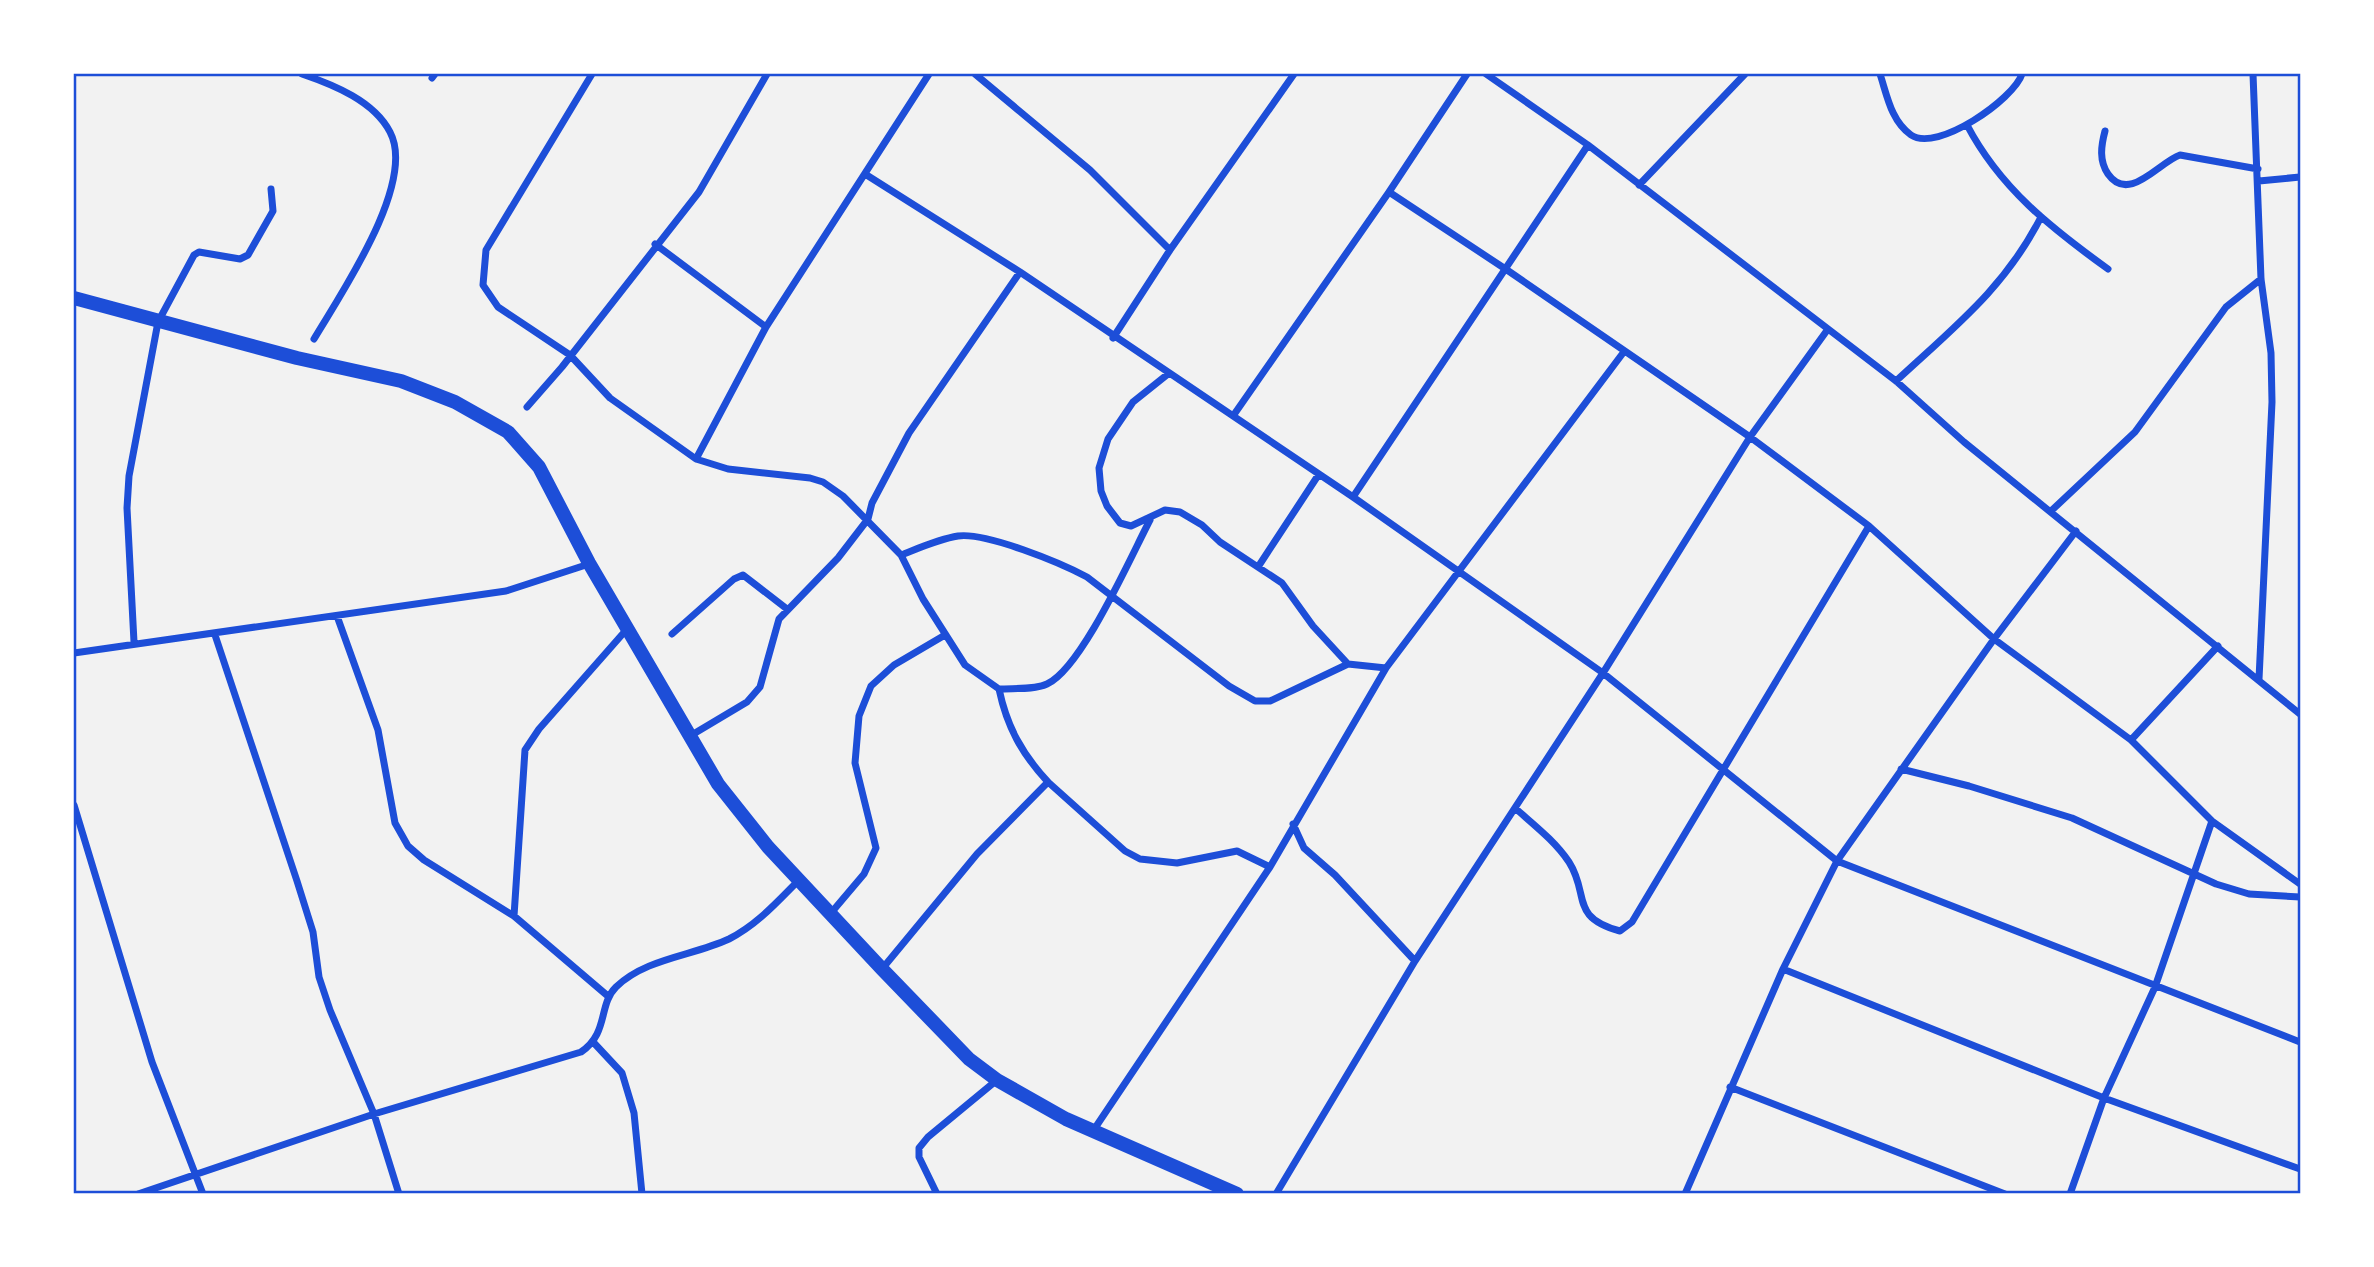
<svg xmlns="http://www.w3.org/2000/svg" width="2374" height="1267" font-family="Roboto,sans-serif">
	<rect width="100%" height="100%" fill="#f2f2f2"/>
	<g fill="none" stroke-linecap="round" stroke-linejoin="round">
		<path stroke="#1d4ed8" stroke-width="7" d="M302,74C334,85 374,101 390,132C417,183 340,295 314,339
			M592,74L486,250L483,285L498,307L570,355L610,398L696,459L728,469L810,478L823,482L843,496L901,555L923,599L965,665L999,689C1007,727 1022,754 1048,782
			M975,74L1090,170L1170,250
			M1486,74L1588,145L1896,381L1964,442L2300,714
			M1880,74C1887,95 1891,121 1911,135C1937,153 2014,99 2022,74
			M2253,74L2261,279L2271,353L2272,402L2259,679
			M432,78L435,74
			M1967,125C2000,188 2051,228 2108,269
			M2105,131C2101,146 2099,161 2108,174C2129,204 2159,162 2180,155L2258,169
			M865,174L1020,272L1353,497L1603,673L1837,861L2300,1042
			M2259,181L2300,177
			M1639,185L1745,74
			M1389,192L1507,270L1750,437L1869,526L1994,639L2131,740L2212,821L2300,884
			M655,244L766,327
			M1113,338L1170,250L1294,74
			M1168,374L1133,402L1108,439L1099,468L1101,491L1107,506L1120,523L1131,526L1165,510L1180,512L1202,525L1220,542L1282,583L1313,626L1348,664
			M1896,381C1953,328 2005,288 2041,217
			M527,407L562,367L699,192L767,74
			M1233,416L1389,192L1467,74
			M696,459L766,327L929,74
			M1353,497L1588,145
			M2051,511L2135,432L2226,307L2261,279
			M901,555C919,548 939,539 958,536C986,532 1061,563 1087,577L1229,686L1255,701H1270L1348,664L1386,668
			M1258,567L1319,474
			M337,616L378,730L395,823L408,846L424,860L514,916L609,997
			M672,634L734,579L743,575L787,609
			M215,635L297,881L313,932L319,977L330,1010L374,1114L399,1194
			M134,642L127,508L129,476L158,322L194,255L199,252L240,259L248,255L273,211L271,189
			M74,653L506,591L589,564
			M999,689C1014,688 1034,690 1047,684C1082,668 1131,556 1150,520
			M690,736L747,702L760,687L779,619L838,558L868,519L872,503L909,433L1020,272
			M2131,740L2218,646
			M1901,769L1969,786L2072,818L2216,884L2249,894L2300,897
			M74,805L152,1062L203,1194
			M1515,808C1534,825 1555,841 1569,862C1590,895 1569,917 1620,931L1632,922L1869,526
			M1293,824L1304,848L1335,875L1415,961
			M831,913L864,874L876,848L855,763L859,716L871,686L894,665L945,635
			M514,916L525,750L539,729L627,629
			M882,969L977,854L1048,782L1125,851L1140,859L1177,863L1237,851L1270,867
			M1783,969L2104,1098L2300,1169
			M594,1043L622,1073L634,1113L642,1194
			M1730,1087L2005,1194
			M1093,1131L1270,867L1386,668L1623,353
			M138,1194L374,1114L581,1052C609,1033 598,1005 616,987C646,958 693,956 729,939C757,925 778,901 799,880
			M937,1194L919,1157V1148L928,1137L997,1080
			M1276,1194L1415,961L1603,673L1750,437L1828,329
			M1685,1194L1783,969L1837,861L1994,639L2076,531
			M2070,1194L2104,1098L2155,987L2212,821"/>
		<path stroke="#1d4ed8" stroke-width="14" d="M74,298L297,358L401,381L455,402L508,432L539,467L589,563L718,784L768,847L882,969L969,1059L997,1080L1066,1119L1237,1194"/>
	</g>
	<rect width="2374" height="1267" fill="none" stroke="#ffffff" stroke-width="150"/>
	<rect x="75" y="75" width="2224" height="1117" fill="none" stroke="#1d4ed8" stroke-width="2.5"/>
</svg>
